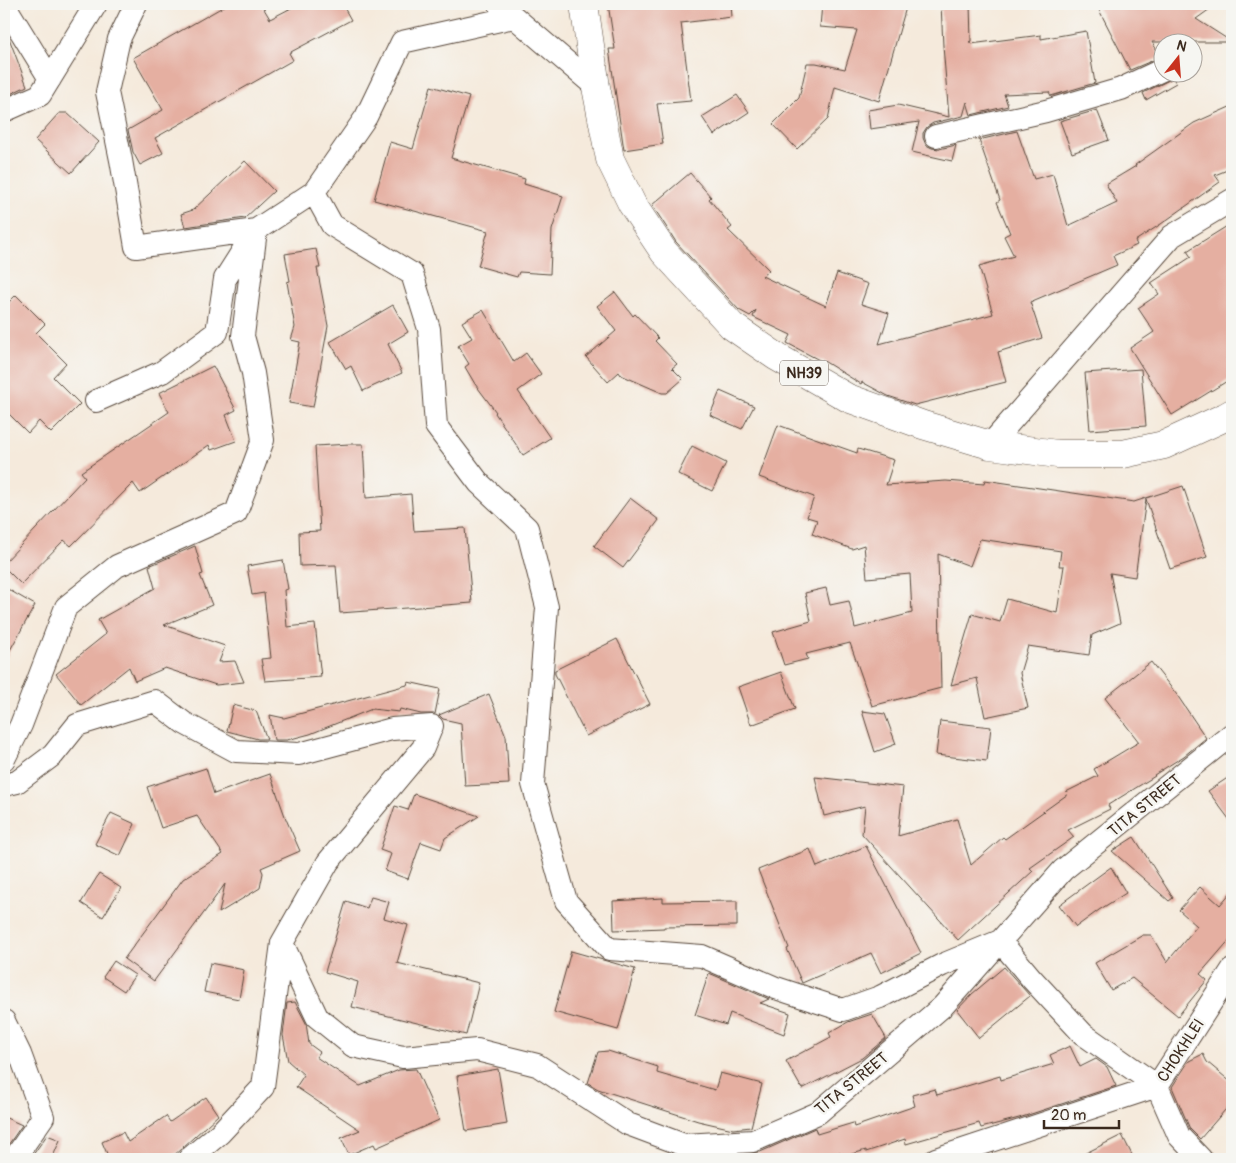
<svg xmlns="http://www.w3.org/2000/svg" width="1236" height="1163" font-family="Pangolin,sans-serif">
	<rect width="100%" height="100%" fill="#f6f6f2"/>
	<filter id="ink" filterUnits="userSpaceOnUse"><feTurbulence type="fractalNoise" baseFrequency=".02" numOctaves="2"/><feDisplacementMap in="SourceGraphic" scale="10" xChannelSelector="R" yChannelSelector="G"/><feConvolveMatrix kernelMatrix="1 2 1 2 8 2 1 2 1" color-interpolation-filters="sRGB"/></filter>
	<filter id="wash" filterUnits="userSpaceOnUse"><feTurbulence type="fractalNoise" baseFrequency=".0096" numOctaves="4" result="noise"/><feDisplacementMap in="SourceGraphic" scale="20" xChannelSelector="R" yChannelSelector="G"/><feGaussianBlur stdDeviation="1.12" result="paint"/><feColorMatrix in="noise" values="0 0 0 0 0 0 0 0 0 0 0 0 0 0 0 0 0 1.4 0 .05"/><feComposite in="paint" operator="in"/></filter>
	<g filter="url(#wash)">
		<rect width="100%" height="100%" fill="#f5eadc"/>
		<g id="blocks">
			<path fill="#e5afa1" d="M228,4H261L270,19L299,4H342L351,20L289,53L293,60L155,138L163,153L140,165L133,152L128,130L163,110L133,58Z
				M608,4H731L732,17L681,23L691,101L657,104L663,144L624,150L609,49H615Z
				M822,4H907L879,101L835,87L828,119L797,149L773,124L799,98L807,63H816L845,69L857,30L820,27Z
				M941,4H970L971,41L969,42H971V44L1041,35V39L1086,31L1095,83L1051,96L1049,92L1004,94L1008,106L971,115L967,102L963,116L933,123L927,127L923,133V138L926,145L932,148L939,149L956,145L952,161L912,152L919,122L870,129L868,110L898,105L949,117L943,46Z
				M1096,4H1217L1196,19L1232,42H1152L1161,57L1130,70Z
				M4,29L9,38L27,86L4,97Z
				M1173,78L1176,83L1146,100L1143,93Z
				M431,86L469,97L451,158L525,179L524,184L563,196L552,230L550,274L519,272L517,277L478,266L488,231L374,200L390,142L413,149Z
				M737,95L749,112L714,135L702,117Z
				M1232,106V168L1215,175L1220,182L1161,224L1135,241L1137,245L1113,256L1117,265L1030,302L1042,338L998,352L1006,382L915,405L888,396L862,382L861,384L822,360L821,361L787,343L791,335L753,317L756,310L750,316L739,310L676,242L652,205L690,173L711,197L709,199L732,227L728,230L769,270L762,276L826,306L837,273L868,284L861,304L889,313L879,344L993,314L979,266L1014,256L1004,236L1010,233L997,202L1000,200L979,140L1017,131L1034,179L1053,174L1068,226L1117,203L1106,184L1136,166L1135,165L1194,123Z
				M1097,110L1109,140L1072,153L1060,121Z
				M59,113H67L99,142L71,173L35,140Z
				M245,161L274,191L245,218L185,227L181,214L193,210Z
				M1232,223V378L1172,415L1130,348L1154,332L1138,308L1159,294L1151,283L1191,257L1187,251Z
				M316,249L320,268H317L328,326L313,407L289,403L300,342L291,340L295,327L287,282L290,281L285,254Z
				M615,292L633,316L635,314L658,338L655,341L677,364L672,368L683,379L667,393H662L621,375L619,372L608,382L586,357L616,331L597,306Z
				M16,295L45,324L36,333L66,363L53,377L80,404L51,433L39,421L28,433L4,409V307Z
				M393,305L408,332L388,344L402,373L363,391L351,366L346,369L330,342Z
				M483,310L514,362L526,353L541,374L518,391L550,438L523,455L495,413L496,412L475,384L465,367L469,364L458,346L472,338L462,322Z
				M213,366L236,410L226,415L236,441L211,450L209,445L140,493L133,483L71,546L64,540L21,584L4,567V563L85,477L81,472L169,412L159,393Z
				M1141,369L1146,426L1090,430L1085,373Z
				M720,391L754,406L742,429L710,415Z
				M778,425L857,453L858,449L894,460L886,485L946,481L984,484L985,480L1134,502L1183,486L1207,557L1170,569L1146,499L1135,577L1110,573L1120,623L1092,635L1089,655L1028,646L1020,673L1028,708L985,717L977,678L951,685L972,614L1000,622L1007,599L1057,613L1064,566H1059L1061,551L980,539L970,566L938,554L941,688L872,706L850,643L806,654L808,659L784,665L773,632L811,621L805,593L826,588L830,605L849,601L855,628L912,613L910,574L867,578L864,545L852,549L812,534L817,520L807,517L814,497L759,477Z
				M350,444H363L366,498L411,494L414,531L465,528L472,603L340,613L336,565L300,566L299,532L320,531L315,446Z
				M692,446L726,463L712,491L678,474Z
				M630,498L659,520L623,568L594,546Z
				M195,546L203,574L200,575L212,605L164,625L225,646L219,662L235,661L244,682L216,685L165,668L135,681L129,667L81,705L56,674L106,634L98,620L155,588L149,566Z
				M283,560L288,589L284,590L287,627L315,624L321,677L265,681L261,659L271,658L264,593L252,595L247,566Z
				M4,587L35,605L4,661Z
				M617,639L650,704L586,736L555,674V670Z
				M1151,662L1177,695L1206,738L1184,756L1154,775L1155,776L1108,805L1110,809L1068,830L1074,837L1030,868L1033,871L958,940L862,834L865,806L824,816L815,777L903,787L898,836L957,819L971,865L1003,837L1005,839L1068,794L1066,792L1098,776L1094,769L1139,742L1105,698Z
				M781,672L795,709L751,725L738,687Z
				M408,682L440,689L435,714H421L400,709L399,712L372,709L310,734L287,740H274L270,715L284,718L407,685Z
				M489,694L506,736L509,784L465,786L461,723L443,719L439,715Z
				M233,705L256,711L267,739H258L227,731Z
				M862,711L885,714L896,744L875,752Z
				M940,721L991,727L987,761L936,755Z
				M206,768L214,794L270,774L286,819L300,851L261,868L263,873L260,888L219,913L225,884L154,981L124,959L183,879L223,854L197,816L161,828L147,787Z
				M1232,775V823L1208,791Z
				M414,794L479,816L445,838L441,849L421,842L408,879L385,871L391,854L380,850L395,806L408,810Z
				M111,813L135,824L120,856L95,844Z
				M1134,837L1173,898L1169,901L1112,851Z
				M866,846L921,953L881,973L871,953L802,983L787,949L789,948L758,870L810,849L817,867Z
				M1111,867L1126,893L1099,910L1076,927L1059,905Z
				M99,874L121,888L103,917L81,903Z
				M1200,887L1220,905L1232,891V937L1200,974L1207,980L1178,1016L1132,978L1111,990L1095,963L1143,935H1151L1167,962L1197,926L1179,910Z
				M371,897L389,902L384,918L408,925L397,963L479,983L466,1035L352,1007L358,982L325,972L346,901L367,908Z
				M663,898V902L737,901V926L664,927V928L614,930L613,901Z
				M571,951L635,969L618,1030L554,1012Z
				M114,961L135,975L124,991L103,977Z
				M210,963L244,970L239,999L204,992Z
				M1004,967L1030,996L979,1038L957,1010L972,994Z
				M709,973L769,999L760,1003L790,1013L784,1034L730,1013L726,1025L695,1015Z
				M295,1002L306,1023L309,1044L320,1052L316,1057L360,1086L399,1070L416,1069L439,1120L376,1148L374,1144L349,1155L341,1138L360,1130L296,1087L304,1075L288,1061L283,1035L287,1003Z
				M872,1014L886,1038L862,1058L802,1089L786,1061L831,1037L829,1033L848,1022Z
				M1070,1046L1080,1067L1096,1059L1107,1067L1116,1086L1019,1118L981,1128L979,1123L906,1144L905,1139L866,1152V1150L842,1157L840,1152L820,1159H737V1157L758,1153L815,1128L817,1134L853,1123L854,1127L915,1106L912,1095L935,1089L937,1095L1000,1076L1001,1080L1054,1064L1050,1055Z
				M608,1051L658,1067L657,1073L715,1090L720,1073L762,1084L751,1127L733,1129L698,1121L598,1089L588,1083L598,1052Z
				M1203,1054L1207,1062L1232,1083V1102L1200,1139L1190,1129L1172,1087L1189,1061Z
				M498,1069L507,1124L466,1131L457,1076Z
				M206,1097L218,1115L170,1159H103L108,1156L102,1142L123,1132L128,1142L166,1116L170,1122Z
				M4,1117L22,1125L4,1151Z
				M47,1135L60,1140L52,1159H30Z
				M1122,1135L1134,1159H1074Z"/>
		</g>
	</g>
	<g filter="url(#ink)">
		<use href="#blocks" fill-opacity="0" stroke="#57473a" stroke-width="1"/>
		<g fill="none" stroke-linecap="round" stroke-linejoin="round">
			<g stroke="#57473a" stroke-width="24">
				<path id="street" d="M4,4L50,79
					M499,4L596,87
					M4,111L40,95L96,4
					M936,136L1046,111L1121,89L1164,69
					M314,192L332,225L412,274L429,329L436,426L479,483L527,528L547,607L533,784L566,901L609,949L702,956L776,988L843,1010L880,997L942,965L1000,941L1032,979L1083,1034L1157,1086L1179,1136L1201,1159
					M96,401L162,372L217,332L225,279L256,230L136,247L121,160L107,92L119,39L136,4
					M990,445L1172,236L1232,200
					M4,759L21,725L66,607L117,566L236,513L263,440L253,373L243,336L256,230L314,192L366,117L402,42L514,17
					M4,785L17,782L53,755L77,725L155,701L184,723L236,751L299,754L392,729L432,726L423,748L328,862L282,943L263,1087L220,1133L189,1159
					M282,943L317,1017L353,1046L403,1057L477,1050L537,1065L628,1124L684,1145L753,1141L818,1113L943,1006L1063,870L1232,734
					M4,1021L20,1054L43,1117L14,1159
					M936,1159L1157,1086L1232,970"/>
			</g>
			<g stroke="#57473a" stroke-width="29">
				<path id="highway" d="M584,4L596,87L610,159L632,204L664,252L732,326L777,357L848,398L923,425L990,445L1057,454H1123L1164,445L1225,417L1232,413"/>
			</g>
			<use href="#street" stroke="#fff" stroke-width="22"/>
			<use href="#highway" stroke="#fff" stroke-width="28"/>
		</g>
	</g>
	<g text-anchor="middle" stroke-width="5" stroke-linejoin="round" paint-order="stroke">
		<rect fill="#f6f6f2" stroke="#73675e" stroke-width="1" x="780" y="360.5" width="48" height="25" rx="4"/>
		<g font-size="15" font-weight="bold" fill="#3b2a1e">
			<text x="804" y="378">NH39</text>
		</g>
		<g font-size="16" fill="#3b2a1e" stroke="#f6f6f2">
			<text transform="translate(1144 805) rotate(-39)" y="6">TITA STREET</text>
			<text transform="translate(1180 1050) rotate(-57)" y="6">CHOKHLEI</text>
			<text transform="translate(851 1083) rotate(-39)" y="6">TITA STREET</text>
		</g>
	</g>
	<rect width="1236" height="1163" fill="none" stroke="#f6f6f2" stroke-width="20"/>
	<g transform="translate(1178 58) rotate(17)"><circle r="24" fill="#f6f6f2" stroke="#aba49d"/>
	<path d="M0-4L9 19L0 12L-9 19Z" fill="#c8321e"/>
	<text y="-8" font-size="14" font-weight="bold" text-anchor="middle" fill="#3b2a1e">N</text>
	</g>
	<path d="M1044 1120v8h75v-8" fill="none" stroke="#3b2a1e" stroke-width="2.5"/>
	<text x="1051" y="1120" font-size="15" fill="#3b2a1e" stroke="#f6f6f2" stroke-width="4" paint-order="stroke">20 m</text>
</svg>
